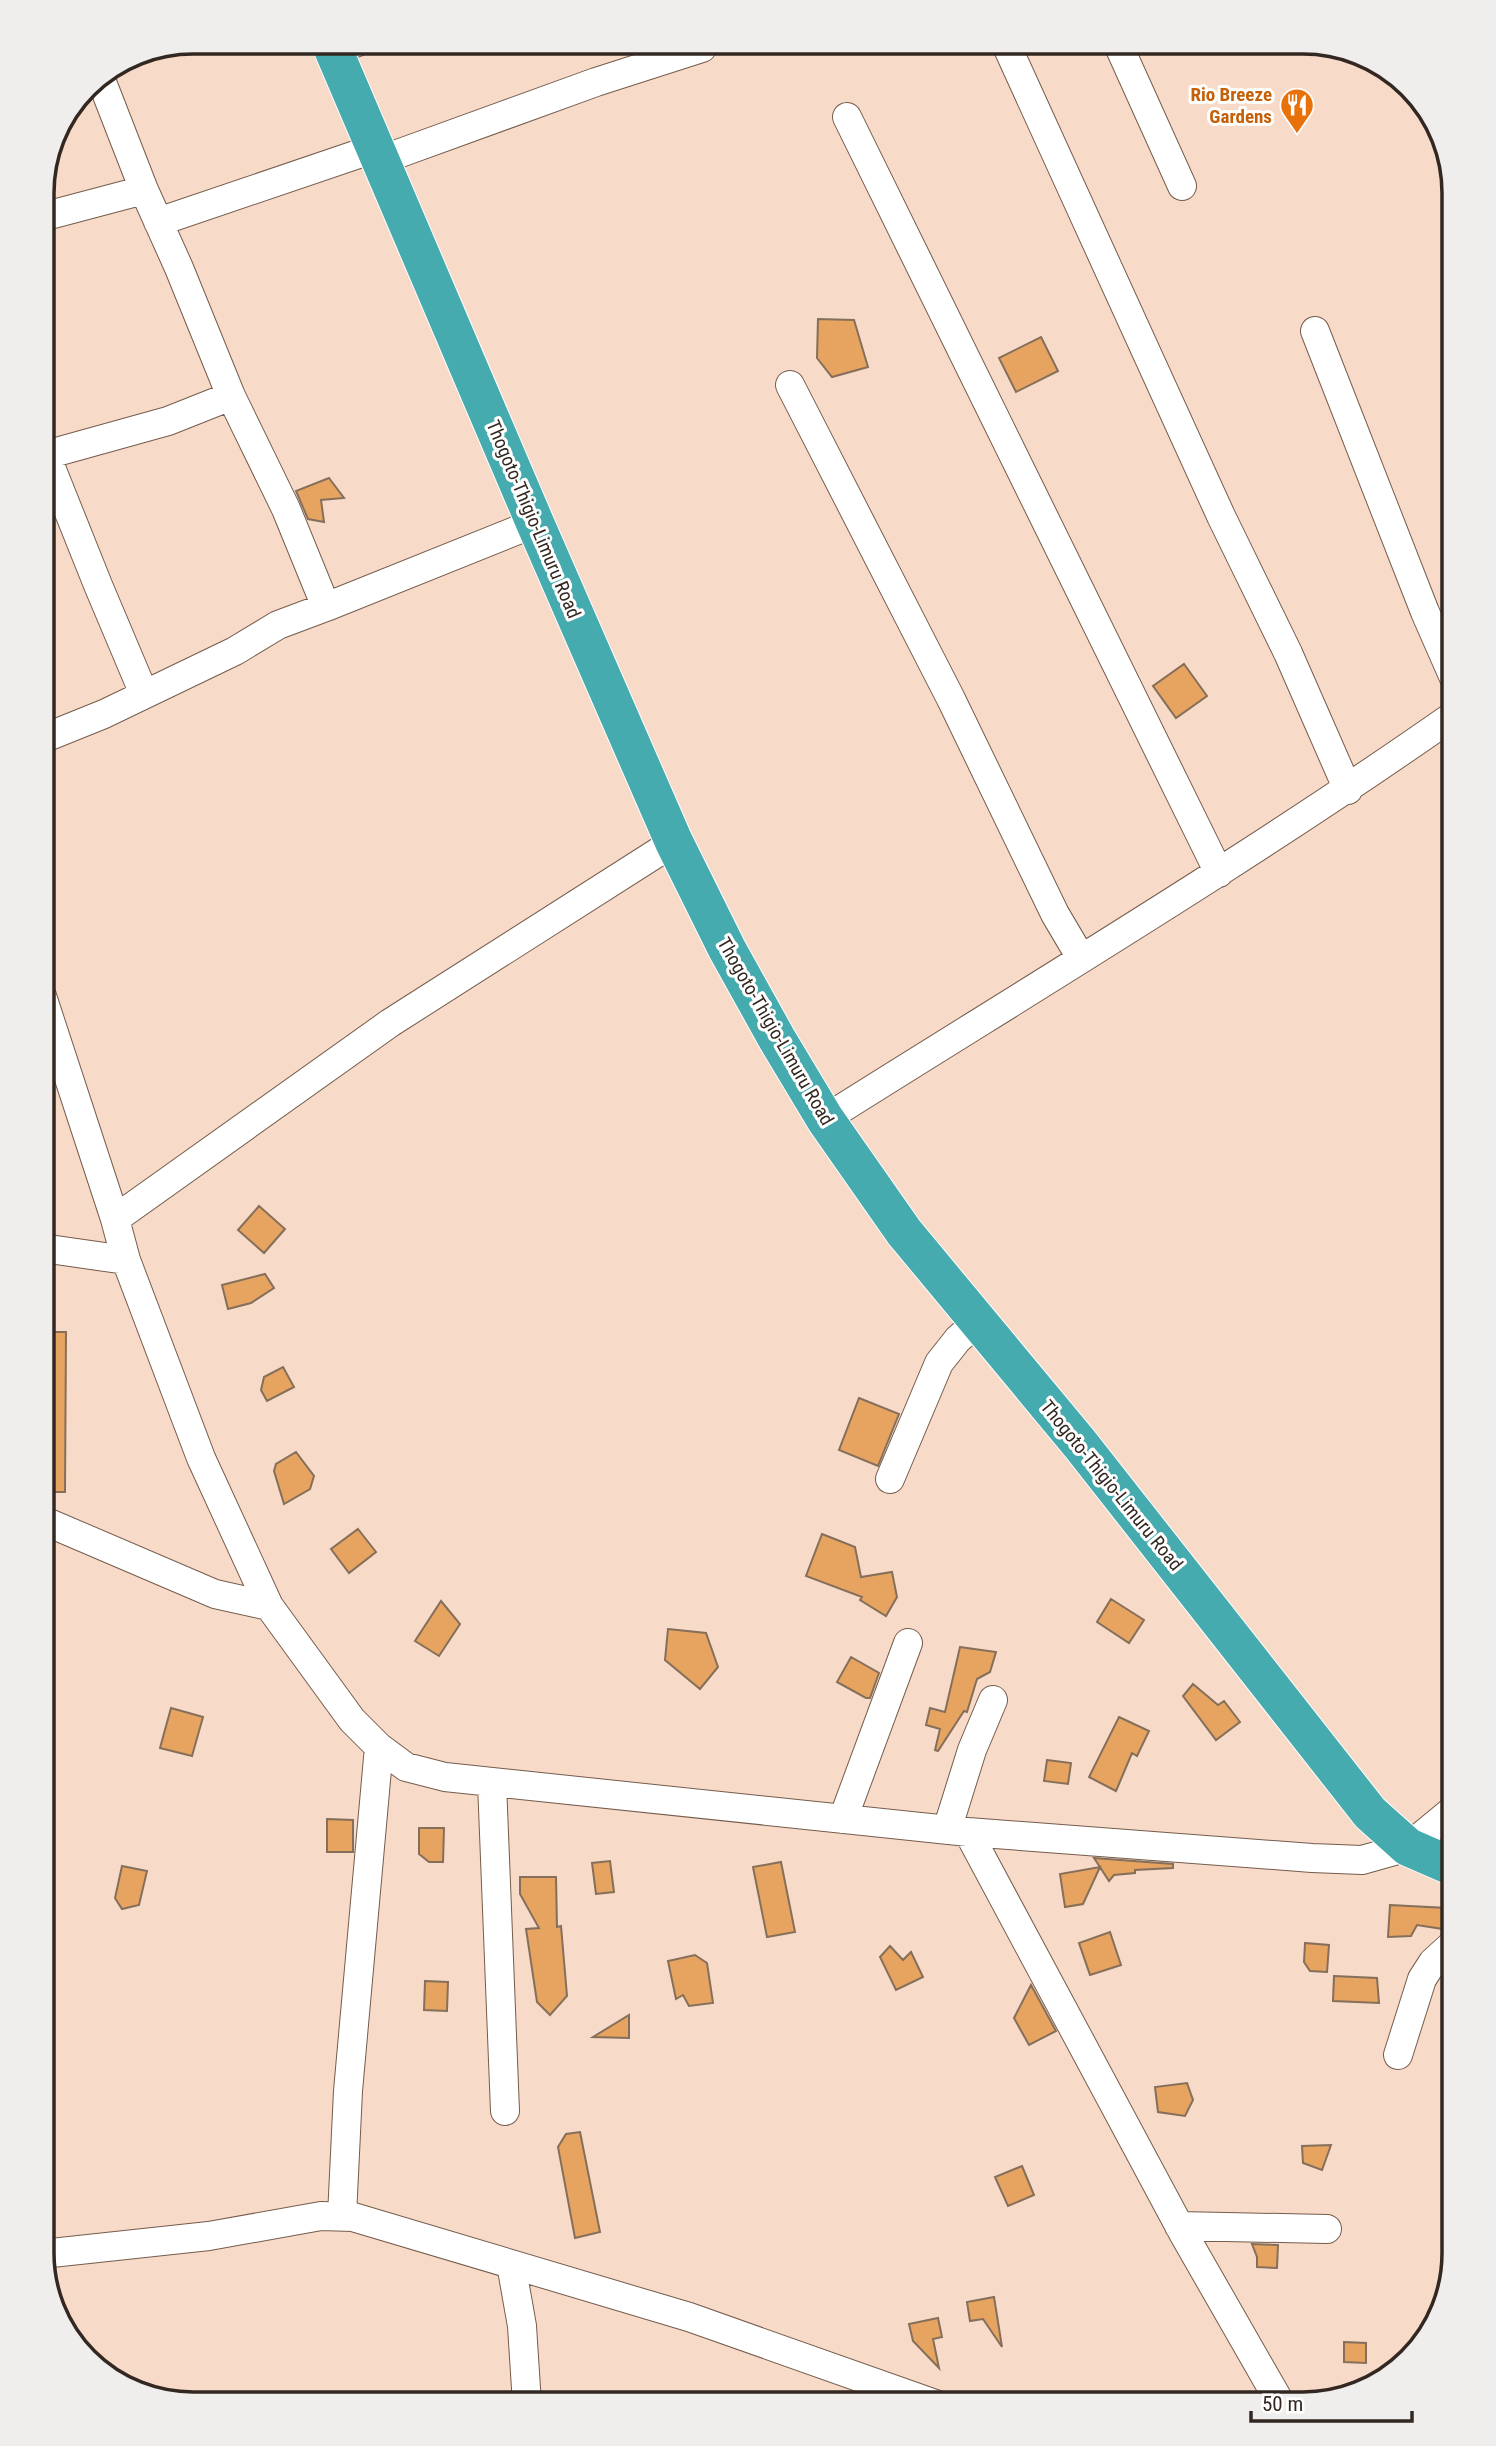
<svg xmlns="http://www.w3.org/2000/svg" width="1496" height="2446" font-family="'Roboto Condensed',sans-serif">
	<rect width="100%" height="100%" fill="#f7dac8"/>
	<path fill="#e7a460" stroke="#856f5b" stroke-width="2" d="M818,319L854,320L868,367L832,377L817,358Z
		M1041,337L1058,371L1016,392L999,358Z
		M329,478L344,498L321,500L324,522L308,519L296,491Z
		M1184,664L1207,696L1176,718L1153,686Z
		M259,1206L285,1229L264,1253L238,1230Z
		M265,1274L274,1288L251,1303L228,1309L222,1285Z
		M45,1332H66L65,1492H43Z
		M283,1367L294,1387L267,1401L261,1390L264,1377Z
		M859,1398L899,1414L878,1466L839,1450Z
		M296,1452L314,1476L310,1489L284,1504L274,1471L276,1464Z
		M358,1529L376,1552L349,1573L331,1549Z
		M822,1534L855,1547L861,1577L892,1572L897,1597L886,1616L860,1600L862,1597L806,1576Z
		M1111,1599L1144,1620L1129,1643L1097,1622Z
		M441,1601L460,1624L439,1656L415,1641Z
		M668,1629L706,1633L718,1667L700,1689L665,1660Z
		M960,1647L996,1652L990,1672L977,1679L967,1712L964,1711L938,1751L935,1750L940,1729L926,1725L930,1708L945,1712Z
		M851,1657L879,1673L870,1698H866L837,1682Z
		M1193,1684L1218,1705L1224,1701L1240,1722L1216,1740L1183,1696Z
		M171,1708L203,1717L192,1756L160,1748Z
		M1119,1717L1149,1731L1137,1756L1132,1753L1116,1791L1089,1777Z
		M1047,1760L1071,1763L1068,1784L1044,1781Z
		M327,1819L353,1820V1852H327Z
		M419,1828H444L443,1862H429L419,1854Z
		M1094,1858L1173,1864V1868L1135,1870V1873L1114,1875L1109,1881Z
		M610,1861L614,1892L596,1894L592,1863Z
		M781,1862L795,1932L767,1937L753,1867Z
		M122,1866L147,1871L139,1905L122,1909L115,1898Z
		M1100,1867L1083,1904L1065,1907L1060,1874Z
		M520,1877H556L557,1927L561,1926L567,1996L550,2015L537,2002L526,1929L539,1928L520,1894Z
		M1390,1905L1447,1908L1443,1929L1417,1925L1411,1936L1388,1937Z
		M1110,1932L1121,1965L1090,1975L1079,1943Z
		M1305,1943L1329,1945L1327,1972L1310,1971L1304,1962Z
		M890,1946L903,1960L911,1952L923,1977L896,1990L880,1957Z
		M695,1955L707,1963L713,2003L689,2006L683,1995L676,1999L668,1961Z
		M1334,1976L1377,1978L1379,2003L1333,2001Z
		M425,1981L448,1982L447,2011L424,2010Z
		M1031,1985L1056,2031L1029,2045L1014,2018Z
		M629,2015V2038L593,2037Z
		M1187,2083L1193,2100L1185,2116L1158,2112L1155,2087Z
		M580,2132L600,2232L575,2238L558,2147L566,2134Z
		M1331,2145L1322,2170L1303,2163L1302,2146Z
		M1022,2166L1034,2195L1008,2206L995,2177Z
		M1252,2244L1278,2245L1277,2268L1257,2267V2257Z
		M994,2297L1002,2347L983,2319L970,2321L967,2302Z
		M938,2318L942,2337L933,2339L939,2368L913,2341L909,2324Z
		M1344,2342L1366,2343V2363L1344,2362Z"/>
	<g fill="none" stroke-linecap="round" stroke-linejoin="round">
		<g stroke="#755c4c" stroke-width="30">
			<path id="minor" d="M1005,42L1221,516L1288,653L1348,790
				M1117,42L1182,186
				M333,50L358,42
				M100,77L144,190L179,268L231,396L286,509L326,607L535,523
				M847,117L1219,873
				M381,160L596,82L702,48
				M42,217L144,190
				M158,222L376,148
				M1315,331L1425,612L1454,678
				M790,385L951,699L1055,914L1081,958
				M46,455L98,585L144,694
				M42,456L168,421L231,396
				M42,739L104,714L235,651L278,625L326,607
				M42,996L115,1219L126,1260L201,1458L269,1606L352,1720L379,1747L406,1767L445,1777L968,1832L1312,1858L1362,1860L1408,1847L1454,1809
				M825,1119C1036,986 1250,858 1454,715
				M115,1219L390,1023L674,842
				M42,1248L126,1260
				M890,1479L939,1363L958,1339L979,1321
				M42,1520L215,1594L269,1606
				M492,1783L505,2111
				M843,1819L908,1643
				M947,1830L972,1750L993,1700
				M968,1832L1183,2233L1281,2404
				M1398,2055L1422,1979L1433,1962L1454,1943
				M342,2216L348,2091L379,1747
				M1179,2226L1327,2229
				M42,2254L209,2236L321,2216L353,2217L689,2317L935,2404
				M511,2264L522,2326L527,2404"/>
		</g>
		<g stroke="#fff" stroke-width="40">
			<path id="highway" d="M330,42L535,523L674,842L727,949L777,1039L825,1119L904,1232L1080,1444L1370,1813L1408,1847L1454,1867"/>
		</g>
		<use href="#minor" stroke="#fff" stroke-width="28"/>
		<use href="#highway" stroke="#46abae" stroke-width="38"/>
	</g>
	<defs>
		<g id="restaurant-pin" transform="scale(1.75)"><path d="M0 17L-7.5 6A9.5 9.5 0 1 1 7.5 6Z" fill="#e8710a" stroke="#fff"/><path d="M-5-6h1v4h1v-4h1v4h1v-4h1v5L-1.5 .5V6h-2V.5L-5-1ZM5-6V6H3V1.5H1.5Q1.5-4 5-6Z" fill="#fff"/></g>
	</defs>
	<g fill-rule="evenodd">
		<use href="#restaurant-pin" x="1297" y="105"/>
	</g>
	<g text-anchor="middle" stroke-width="6" stroke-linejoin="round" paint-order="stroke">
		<g font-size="19" font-weight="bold" fill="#c56008" stroke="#fff" text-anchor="end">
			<text x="1272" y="101">Rio Breeze<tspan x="1272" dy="22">Gardens</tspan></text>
		</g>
		<g font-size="19" fill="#332821" stroke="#fff">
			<text transform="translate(534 519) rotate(67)" y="7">Thogoto-Thigio-Limuru Road</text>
			<text transform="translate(776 1031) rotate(60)" y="7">Thogoto-Thigio-Limuru Road</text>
			<text transform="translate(1112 1485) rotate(51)" y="7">Thogoto-Thigio-Limuru Road</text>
		</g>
	</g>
	<path d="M0 0H1496V2446H0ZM193 54H1303A139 139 0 0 1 1442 193V2253A139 139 0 0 1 1303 2392H193A139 139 0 0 1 54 2253V193A139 139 0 0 1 193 54Z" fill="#efeeed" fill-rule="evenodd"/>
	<path fill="none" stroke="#332821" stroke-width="3.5" d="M193 54H1303A139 139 0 0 1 1442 193V2253A139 139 0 0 1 1303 2392H193A139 139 0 0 1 54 2253V193A139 139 0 0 1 193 54Z"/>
	<path d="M1251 2411v10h161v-10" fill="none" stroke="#332821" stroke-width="3.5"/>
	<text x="1262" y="2411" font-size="21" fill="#332821" stroke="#ffffff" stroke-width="5" paint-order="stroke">50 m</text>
</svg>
